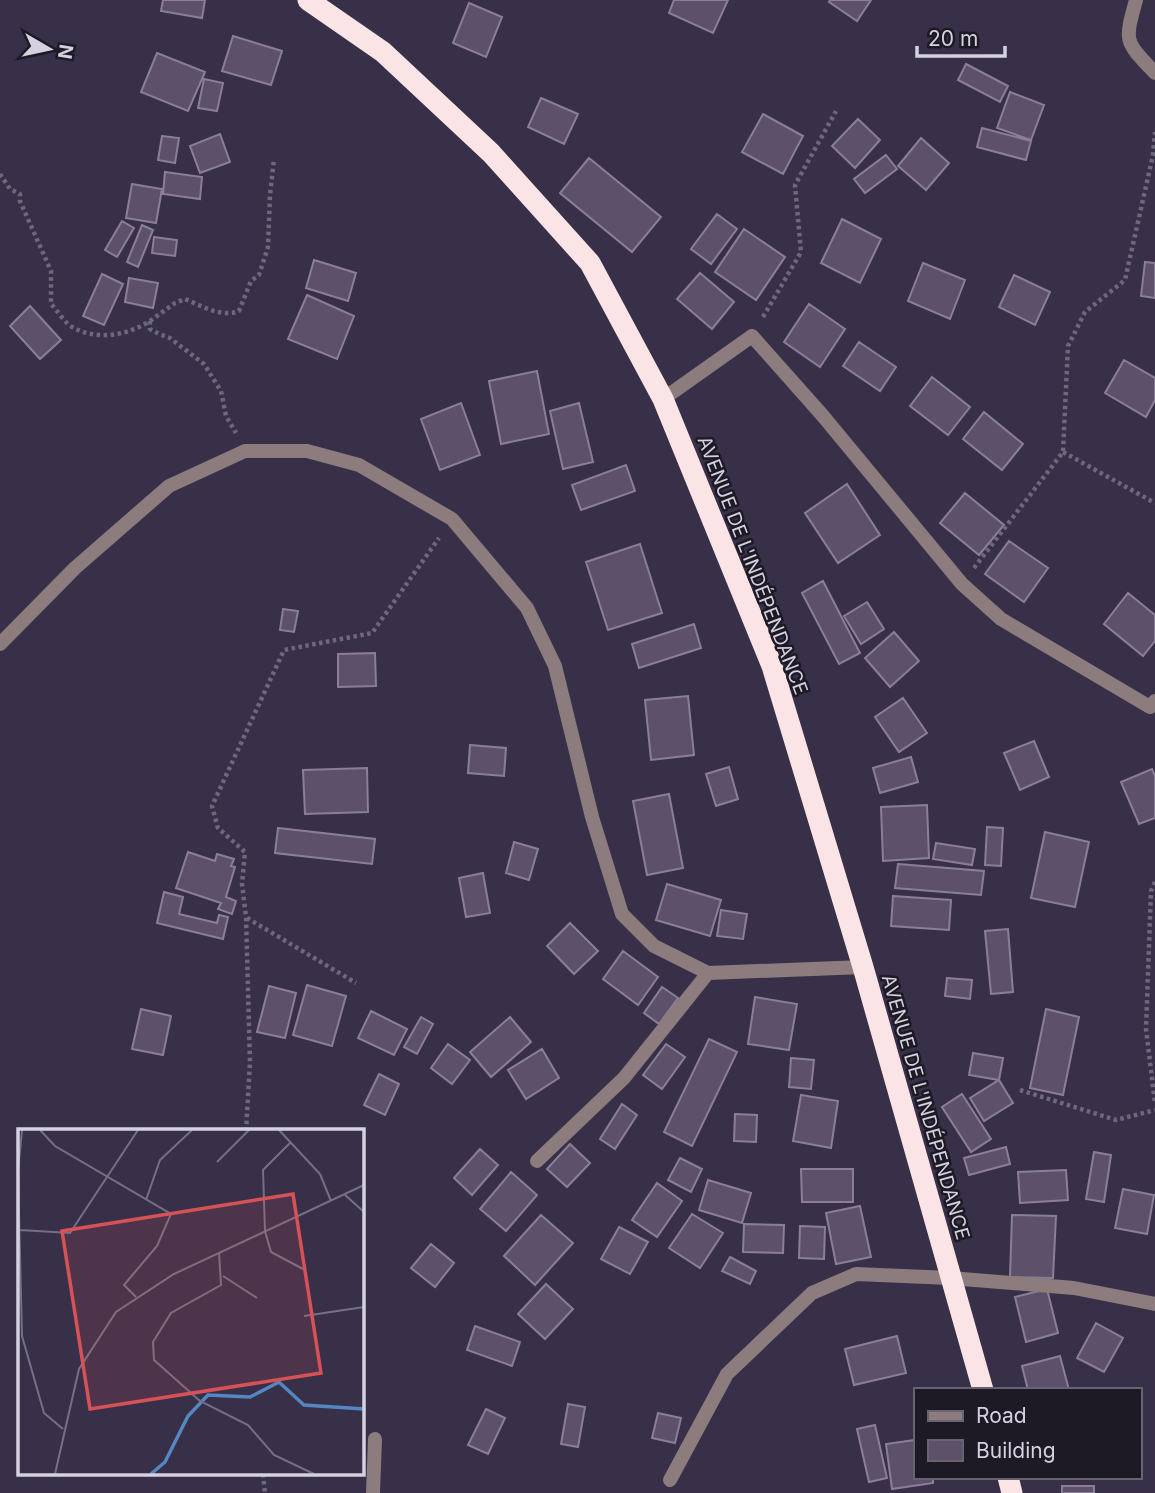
<svg xmlns="http://www.w3.org/2000/svg" width="1155" height="1493" font-family="Inter,sans-serif">
	<rect width="100%" height="100%" fill="#373048"/>
	<path fill="#5c506a" stroke="#8b7e99" stroke-width="2" d="M163,0H205L202,18L161,11Z
		M674,0H728L713,33L669,13Z
		M830,0H871L857,21L829,2Z
		M469,3L502,17L486,57L453,43Z
		M233,36L282,51L271,85L222,71Z
		M157,53L205,72L188,111L141,92Z
		M966,64L1008,86L1000,102L958,80Z
		M204,79L223,83L217,111L198,108Z
		M1010,92L1044,105L1031,140L997,128Z
		M541,98L578,114L564,144L528,127Z
		M763,114L803,136L783,174L742,152Z
		M858,119L880,140L855,168L832,146Z
		M982,128L1031,141L1026,160L977,147Z
		M220,134L230,162L200,173L190,146Z
		M162,136L179,138L175,163L158,160Z
		M921,138L949,163L926,190L898,166Z
		M886,155L897,169L865,193L854,179Z
		M589,158L661,217L632,252L560,193Z
		M165,172L202,177L200,199L163,194Z
		M132,184L162,189L156,223L126,218Z
		M717,214L737,229L711,264L691,249Z
		M842,219L881,239L860,283L821,263Z
		M122,221L134,228L117,257L105,250Z
		M142,225L153,230L138,267L127,262Z
		M744,229L785,257L756,300L715,272Z
		M154,237L177,240L175,256L152,253Z
		M314,260L356,273L348,301L306,288Z
		M1145,262L1155,263V298L1141,296Z
		M923,263L965,280L950,319L908,301Z
		M700,273L734,302L712,329L677,299Z
		M102,274L123,284L104,325L83,316Z
		M1014,275L1050,292L1035,325L999,307Z
		M129,278L158,283L153,308L125,302Z
		M307,295L354,316L337,359L288,339Z
		M809,304L845,329L820,367L784,342Z
		M30,306L61,340L40,359L10,326Z
		M859,342L896,367L880,391L843,366Z
		M1124,360L1155,378V400L1146,417L1105,393Z
		M537,371L549,434L501,444L489,381Z
		M932,377L970,407L948,435L910,406Z
		M461,403L480,455L440,470L421,419Z
		M579,403L593,462L563,469L550,411Z
		M984,412L1023,444L1002,470L963,439Z
		M626,465L635,491L581,510L572,485Z
		M847,484L880,535L838,563L805,513Z
		M965,493L1004,525L979,555L940,523Z
		M1009,541L1048,568L1024,602L985,574Z
		M640,544L662,613L608,630L586,562Z
		M823,581L860,653L839,664L802,593Z
		M1128,593L1155,615V641L1143,656L1104,624Z
		M867,602L884,629L861,644L844,616Z
		M283,609L298,611L294,632L280,630Z
		M694,624L701,648L639,668L632,644Z
		M894,632L919,661L890,687L865,658Z
		M375,653L376,686L338,687V654Z
		M688,696L694,755L651,760L645,700Z
		M903,698L927,733L899,752L875,717Z
		M1034,741L1049,777L1020,790L1004,753Z
		M470,745L506,748L504,776L468,773Z
		M911,757L918,782L880,793L873,768Z
		M729,767L738,799L716,806L706,774Z
		M367,768L368,812L305,814L303,770Z
		M1152,769L1155,776V818L1139,824L1121,782Z
		M669,794L683,868L647,875L633,801Z
		M927,805L929,858L883,861L881,807Z
		M987,827L1003,828L1001,866L985,865Z
		M278,828L375,839L372,864L275,853Z
		M1045,832L1089,842L1075,907L1031,898Z
		M514,842L538,849L529,880L506,873Z
		M936,843L975,849L972,865L933,859Z
		M188,852L215,861L217,854L234,859L231,866L235,867L226,897L236,901L232,914L218,909L221,903L176,888Z
		M898,864L984,871L981,895L895,888Z
		M483,873L490,913L466,917L459,878Z
		M667,884L721,900L710,936L656,920Z
		M164,892L183,897L179,914L217,923L219,915L228,917L223,939L157,923Z
		M893,896L951,900L949,930L891,926Z
		M721,910L747,914L743,939L717,936Z
		M570,923L598,951L574,974L547,946Z
		M1008,929L1013,992L991,994L985,931Z
		M623,951L658,977L638,1005L603,979Z
		M947,978L972,980L970,999L945,996Z
		M307,985L346,996L332,1046L293,1035Z
		M269,986L296,993L285,1038L257,1032Z
		M662,987L678,998L659,1024L644,1013Z
		M755,997L797,1004L789,1050L748,1044Z
		M141,1009L171,1016L163,1055L132,1049Z
		M1046,1009L1079,1017L1063,1095L1030,1088Z
		M371,1011L407,1029L394,1055L358,1038Z
		M421,1017L433,1024L417,1054L404,1047Z
		M510,1017L531,1042L491,1077L470,1052Z
		M709,1039L737,1052L692,1146L664,1132Z
		M448,1044L470,1060L452,1084L431,1068Z
		M666,1044L685,1057L662,1089L643,1075Z
		M542,1049L559,1078L526,1099L508,1070Z
		M973,1053L1003,1058L999,1080L969,1075Z
		M791,1058L814,1060L811,1089L789,1087Z
		M379,1074L399,1084L385,1115L364,1105Z
		M999,1080L1013,1103L984,1121L970,1098Z
		M962,1094L991,1139L971,1152L942,1107Z
		M801,1095L838,1101L831,1148L793,1141Z
		M622,1104L637,1115L615,1149L600,1139Z
		M735,1114L757,1115L756,1142L734,1141Z
		M570,1144L590,1163L567,1187L547,1169Z
		M1006,1147L1010,1164L969,1175L964,1158Z
		M480,1149L498,1165L472,1195L454,1178Z
		M1094,1152L1111,1155L1104,1202L1086,1199Z
		M680,1158L702,1169L691,1192L668,1180Z
		M801,1169H853V1202H802Z
		M1066,1170L1068,1200L1020,1203L1018,1172Z
		M511,1172L537,1195L506,1231L480,1209Z
		M708,1180L751,1193L742,1223L699,1210Z
		M657,1183L682,1201L657,1237L632,1220Z
		M1123,1189L1154,1195L1147,1234L1115,1228Z
		M860,1206L871,1257L836,1264L826,1213Z
		M692,1214L723,1233L700,1268L669,1248Z
		M541,1215L573,1243L535,1285L504,1256Z
		M1012,1215L1056,1216L1053,1278L1010,1277Z
		M744,1224L784,1225L783,1253L743,1252Z
		M800,1226L825,1227L824,1259L799,1258Z
		M619,1227L648,1242L630,1274L601,1259Z
		M431,1244L454,1263L435,1287L411,1268Z
		M730,1257L756,1271L750,1284L722,1271Z
		M546,1284L573,1309L545,1339L518,1314Z
		M1047,1289L1058,1333L1026,1342L1015,1297Z
		M1096,1323L1123,1338L1104,1372L1077,1358Z
		M475,1326L520,1342L512,1366L467,1350Z
		M897,1336L906,1373L854,1385L845,1349Z
		M1060,1356L1069,1390H1028L1022,1366Z
		M568,1404L585,1407L578,1447L561,1444Z
		M486,1409L505,1418L488,1454L468,1445Z
		M658,1413L681,1418L675,1443L652,1438Z
		M875,1425L887,1478L869,1482L857,1429Z
		M915,1440V1477H933V1483L892,1489L886,1444Z
		M1062,1486H1094V1493H1062Z"/>
	<g fill="none" stroke-linecap="round" stroke-linejoin="round">
		<path stroke="#6e687d" stroke-width="4.5" stroke-dasharray="3.5 3.5" stroke-linecap="butt" d="M0,174L10,189L20,194V201L51,271V304C58,311 65,324 74,328C98,341 128,335 150,321V329L159,334L170,338L204,364L221,391L226,416L236,433
			M763,317L801,252L795,185L836,111
			M150,321L175,303L185,299C202,306 221,318 239,311L251,281L259,275L268,247L270,195L274,159
			M1063,452L1155,503
			M974,568L1063,452L1068,346L1085,312L1125,280L1153,155L1155,132
			M1155,882L1151,891L1146,1029L1155,1103
			M247,918L356,983
			M1020,1090L1116,1120L1155,1110
			M246,1131L250,1063L246,917L242,884L245,852L218,828L212,806L284,650L372,633L439,538
			M263,1474L265,1493"/>
		<path stroke="#8c7c7d" stroke-width="14" d="M1136,0C1124,43 1125,41 1155,73
			M663,399L752,336L823,416L962,584L1001,619L1150,707L1155,701
			M0,644L75,568L169,486L245,451H307L359,465L452,519L527,608L555,666L592,817L622,914L654,946L708,973L863,967
			M537,1161L624,1078L708,973
			M670,1480L727,1374L812,1293L856,1274L950,1278L1074,1288L1155,1304
			M373,1493L375,1439"/>
		<path stroke="#fbe4e5" stroke-width="21" d="M308,0L383,52L491,153L590,263L663,399L772,666L863,967L983,1390
			M1008,1477L1012,1493"/>
	</g>
	<g text-anchor="middle" stroke-width="5" stroke-linejoin="round" paint-order="stroke">
		<g font-size="19" fill="#d5d1e0" stroke="#1e1a25">
			<text transform="translate(753 565) rotate(69)" y="7">AVENUE DE L'INDÉPENDANCE</text>
			<text transform="translate(926 1107) rotate(74)" y="7">AVENUE DE L'INDÉPENDANCE</text>
		</g>
	</g>
	<g transform="translate(18 1129)">
		<rect width="346" height="346" fill="#373048"/>
		<path fill="none" stroke="#5486c1" stroke-width="3.5" d="M133,345L147,333L170,287L190,266L232,268L261,253L286,276L346,280"/>
		<path fill="none" stroke="#767085" stroke-width="2" d="M4,1L0,43L4,207L26,284L45,300M22,1L37,17L153,85L139,117L106,156L118,168M261,1L302,45L313,72M273,13L245,41L247,102L253,123L285,140M199,33L231,1M326,65L346,83M128,71L142,31L174,1M2,101L52,104L120,1M201,123L203,156L153,184L135,213L136,231L182,272L230,296L256,326L296,345M205,147L239,169M286,187L346,178M37,345L61,240L98,183L156,145L346,56"/>
		<path fill="#d65256" fill-opacity="0.15" stroke="#d65256" stroke-width="3.5" d="M275,65L303,244L72,280L44,102Z"/>
		<rect width="346" height="346" fill="none" stroke="#d5d1e0" stroke-width="3.5"/>
	</g>
	<rect x="914" y="1388" width="228" height="91" fill="#1e1a25" stroke="#676370" stroke-width="2"/>
	<rect x="928" y="1411" width="35" height="10" fill="#8c7c7d" stroke="#676370" stroke-width="2"/>
	<text x="976" y="1423" font-size="21" fill="#d5d1e0">Road</text>
	<rect x="928" y="1440" width="35" height="21" fill="#5c506a" stroke="#676370" stroke-width="2"/>
	<text x="976" y="1458" font-size="21" fill="#d5d1e0">Building</text>
	<g transform="translate(49 49) rotate(99)" stroke="#1e1a25" stroke-width="5" paint-order="stroke">
	<path d="M0-5L12 26L0 18L-12 26Z" fill="#d5d1e0"/>
	<text y="-10" font-size="19" font-weight="bold" text-anchor="middle" fill="#d5d1e0">N</text>
	</g>
	<path d="M917 46v10h88v-10" fill="none" stroke="#d5d1e0" stroke-width="3.5"/>
	<text x="928" y="46" font-size="21" fill="#d5d1e0" stroke="#1e1a25" stroke-width="5" paint-order="stroke">20 m</text>
</svg>
